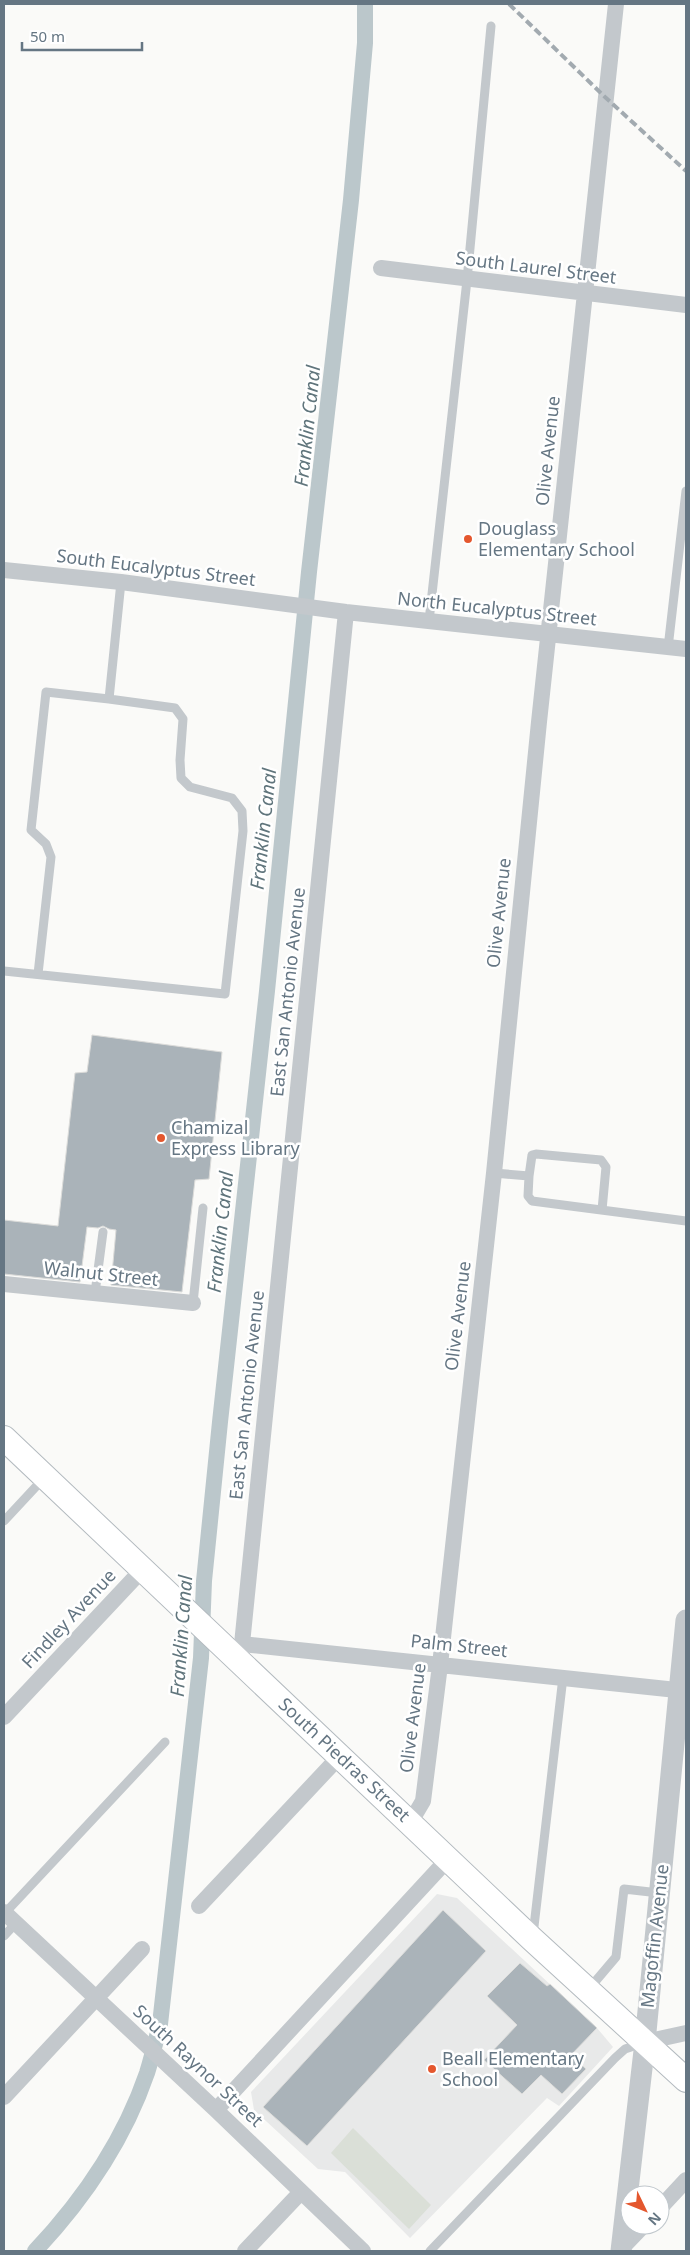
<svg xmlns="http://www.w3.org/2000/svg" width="690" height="2255" font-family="'Noto Sans',sans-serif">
	<rect width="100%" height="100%" fill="#fafaf8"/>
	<path fill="#e8e9e9" d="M437,1894L457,1898L597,2028L613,2047L559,2106L547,2098L410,2238L345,2172L318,2169L254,2110L251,2092Z"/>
	<path fill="#dadfd7" d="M353,2128L431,2205L409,2229L331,2153Z"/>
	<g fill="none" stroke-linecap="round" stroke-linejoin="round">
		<path stroke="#bbc7cb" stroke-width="16" d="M35,2251C83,2200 124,2140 147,2073C152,2057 156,2040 160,2024L201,1658L204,1581L220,1422L267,991L309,572L351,200L365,43V4"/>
	</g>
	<path fill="#aab3b9" stroke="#dcdcda" d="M92,1035L222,1052L209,1179L195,1180L182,1292L111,1285L116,1230L109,1229L103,1226L98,1228L87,1227L80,1282L4,1274V1220L58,1226L75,1073L87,1072Z
		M443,1910L486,1951L307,2146L263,2107Z
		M520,1963L547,1986L550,1984L597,2028L571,2055L586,2069L562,2094L541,2075L522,2094L484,2060L517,2025L487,1996Z"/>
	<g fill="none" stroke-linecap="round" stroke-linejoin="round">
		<g stroke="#b3babf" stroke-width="26">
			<path id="secondary" d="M4,1438L532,1939L686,2080"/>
		</g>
		<path stroke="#c3c8cc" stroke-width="9" d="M429,621L467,280L491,26
			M668,648L686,491
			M4,971L225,994L243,831L242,811L232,798L190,787L181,778L180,760L183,719L175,708L109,699
			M38,974L51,857L46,844L31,830L46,692L109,699L121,582
			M494,1173L529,1176L528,1196L532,1201L686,1221
			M529,1176L532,1155L536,1154L601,1160L606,1167L602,1210
			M95,1293L103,1232
			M193,1303L203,1208
			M4,1521L44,1478
			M5,1913L165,1742
			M533,1935L563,1677
			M4,1936L16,1923
			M588,1990L616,1957L624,1889L659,1893
			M430,2251L615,2058L625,2049L643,2043"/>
		<path stroke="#c3c8cc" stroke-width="16" d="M381,268L686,305
			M4,570L121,582L346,612L686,649
			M4,1284L193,1303
			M242,1644L346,612
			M236,1651L242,1644L686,1691
			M4,1717L142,1570
			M410,1823L423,1801L440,1665L494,1173L539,722L616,4
			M199,1906L339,1757
			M4,1912L216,2110L363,2251
			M645,2042L686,2033
			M4,2097L142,1949
			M216,2110L448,1859
			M660,2208L686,2180
			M245,2251L301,2192
			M619,2251L644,2225"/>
		<path stroke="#c3c8cc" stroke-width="21" d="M621,2251L645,2042L686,1620"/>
		<use href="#secondary" stroke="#fff" stroke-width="24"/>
		<path stroke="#a2aab0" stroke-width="4" stroke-dasharray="8 4" stroke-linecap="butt" d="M509,4L605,97L686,171"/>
	</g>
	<g fill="#e4572e" stroke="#fff" stroke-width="2">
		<circle cx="468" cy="539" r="5"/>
		<circle cx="161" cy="1138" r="5"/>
		<circle cx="432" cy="2069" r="5"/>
	</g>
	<g text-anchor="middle" stroke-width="5" stroke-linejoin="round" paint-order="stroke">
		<g font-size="18" fill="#657683" stroke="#fff">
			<text transform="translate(536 268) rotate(7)" y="6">South Laurel Street</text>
			<text transform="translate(548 451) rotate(-84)" y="6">Olive Avenue</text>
			<text transform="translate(156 568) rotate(7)" y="6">South Eucalyptus Street</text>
			<text transform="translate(497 609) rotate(6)" y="6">North Eucalyptus Street</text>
			<text transform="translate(499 913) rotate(-84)" y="6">Olive Avenue</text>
			<text transform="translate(288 992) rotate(-84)" y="6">East San Antonio Avenue</text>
			<text transform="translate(101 1274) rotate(6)" y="6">Walnut Street</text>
			<text transform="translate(458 1316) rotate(-83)" y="6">Olive Avenue</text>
			<text transform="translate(247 1395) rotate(-84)" y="6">East San Antonio Avenue</text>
			<text transform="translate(69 1619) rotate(-47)" y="6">Findley Avenue</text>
			<text transform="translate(459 1646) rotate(6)" y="6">Palm Street</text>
			<text transform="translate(413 1718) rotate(-83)" y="6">Olive Avenue</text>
			<text transform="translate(344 1760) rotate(43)" y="6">South Piedras Street</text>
			<text transform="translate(655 1936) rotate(-84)" y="6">Magoffin Avenue</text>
			<text transform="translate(198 2066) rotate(43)" y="6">South Raynor Street</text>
		</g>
		<g font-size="18" fill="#657683" stroke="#fff" text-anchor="start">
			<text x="478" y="535">Douglass<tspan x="478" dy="21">Elementary School</tspan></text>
			<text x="171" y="1134">Chamizal<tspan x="171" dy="21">Express Library</tspan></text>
			<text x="442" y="2065">Beall Elementary<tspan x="442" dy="21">School</tspan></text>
		</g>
		<g font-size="19" font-style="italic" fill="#60757c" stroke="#fff">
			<text transform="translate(307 426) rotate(-84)" y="7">Franklin Canal</text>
			<text transform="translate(263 829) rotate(-84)" y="7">Franklin Canal</text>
			<text transform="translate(220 1232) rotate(-84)" y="7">Franklin Canal</text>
			<text transform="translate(181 1636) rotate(-86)" y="7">Franklin Canal</text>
		</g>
	</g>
	<rect width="690" height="2255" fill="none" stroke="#657683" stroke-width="10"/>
	<g transform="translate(645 2210) rotate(133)"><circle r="24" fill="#ffffff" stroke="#c1c8cd"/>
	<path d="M0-4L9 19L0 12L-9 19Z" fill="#e4572e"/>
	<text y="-8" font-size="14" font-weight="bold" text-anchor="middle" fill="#657683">N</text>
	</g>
	<path d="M22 42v8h120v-8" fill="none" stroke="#657683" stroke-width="2.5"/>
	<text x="30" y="42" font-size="15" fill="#657683" stroke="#ffffff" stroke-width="4" paint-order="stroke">50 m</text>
</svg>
